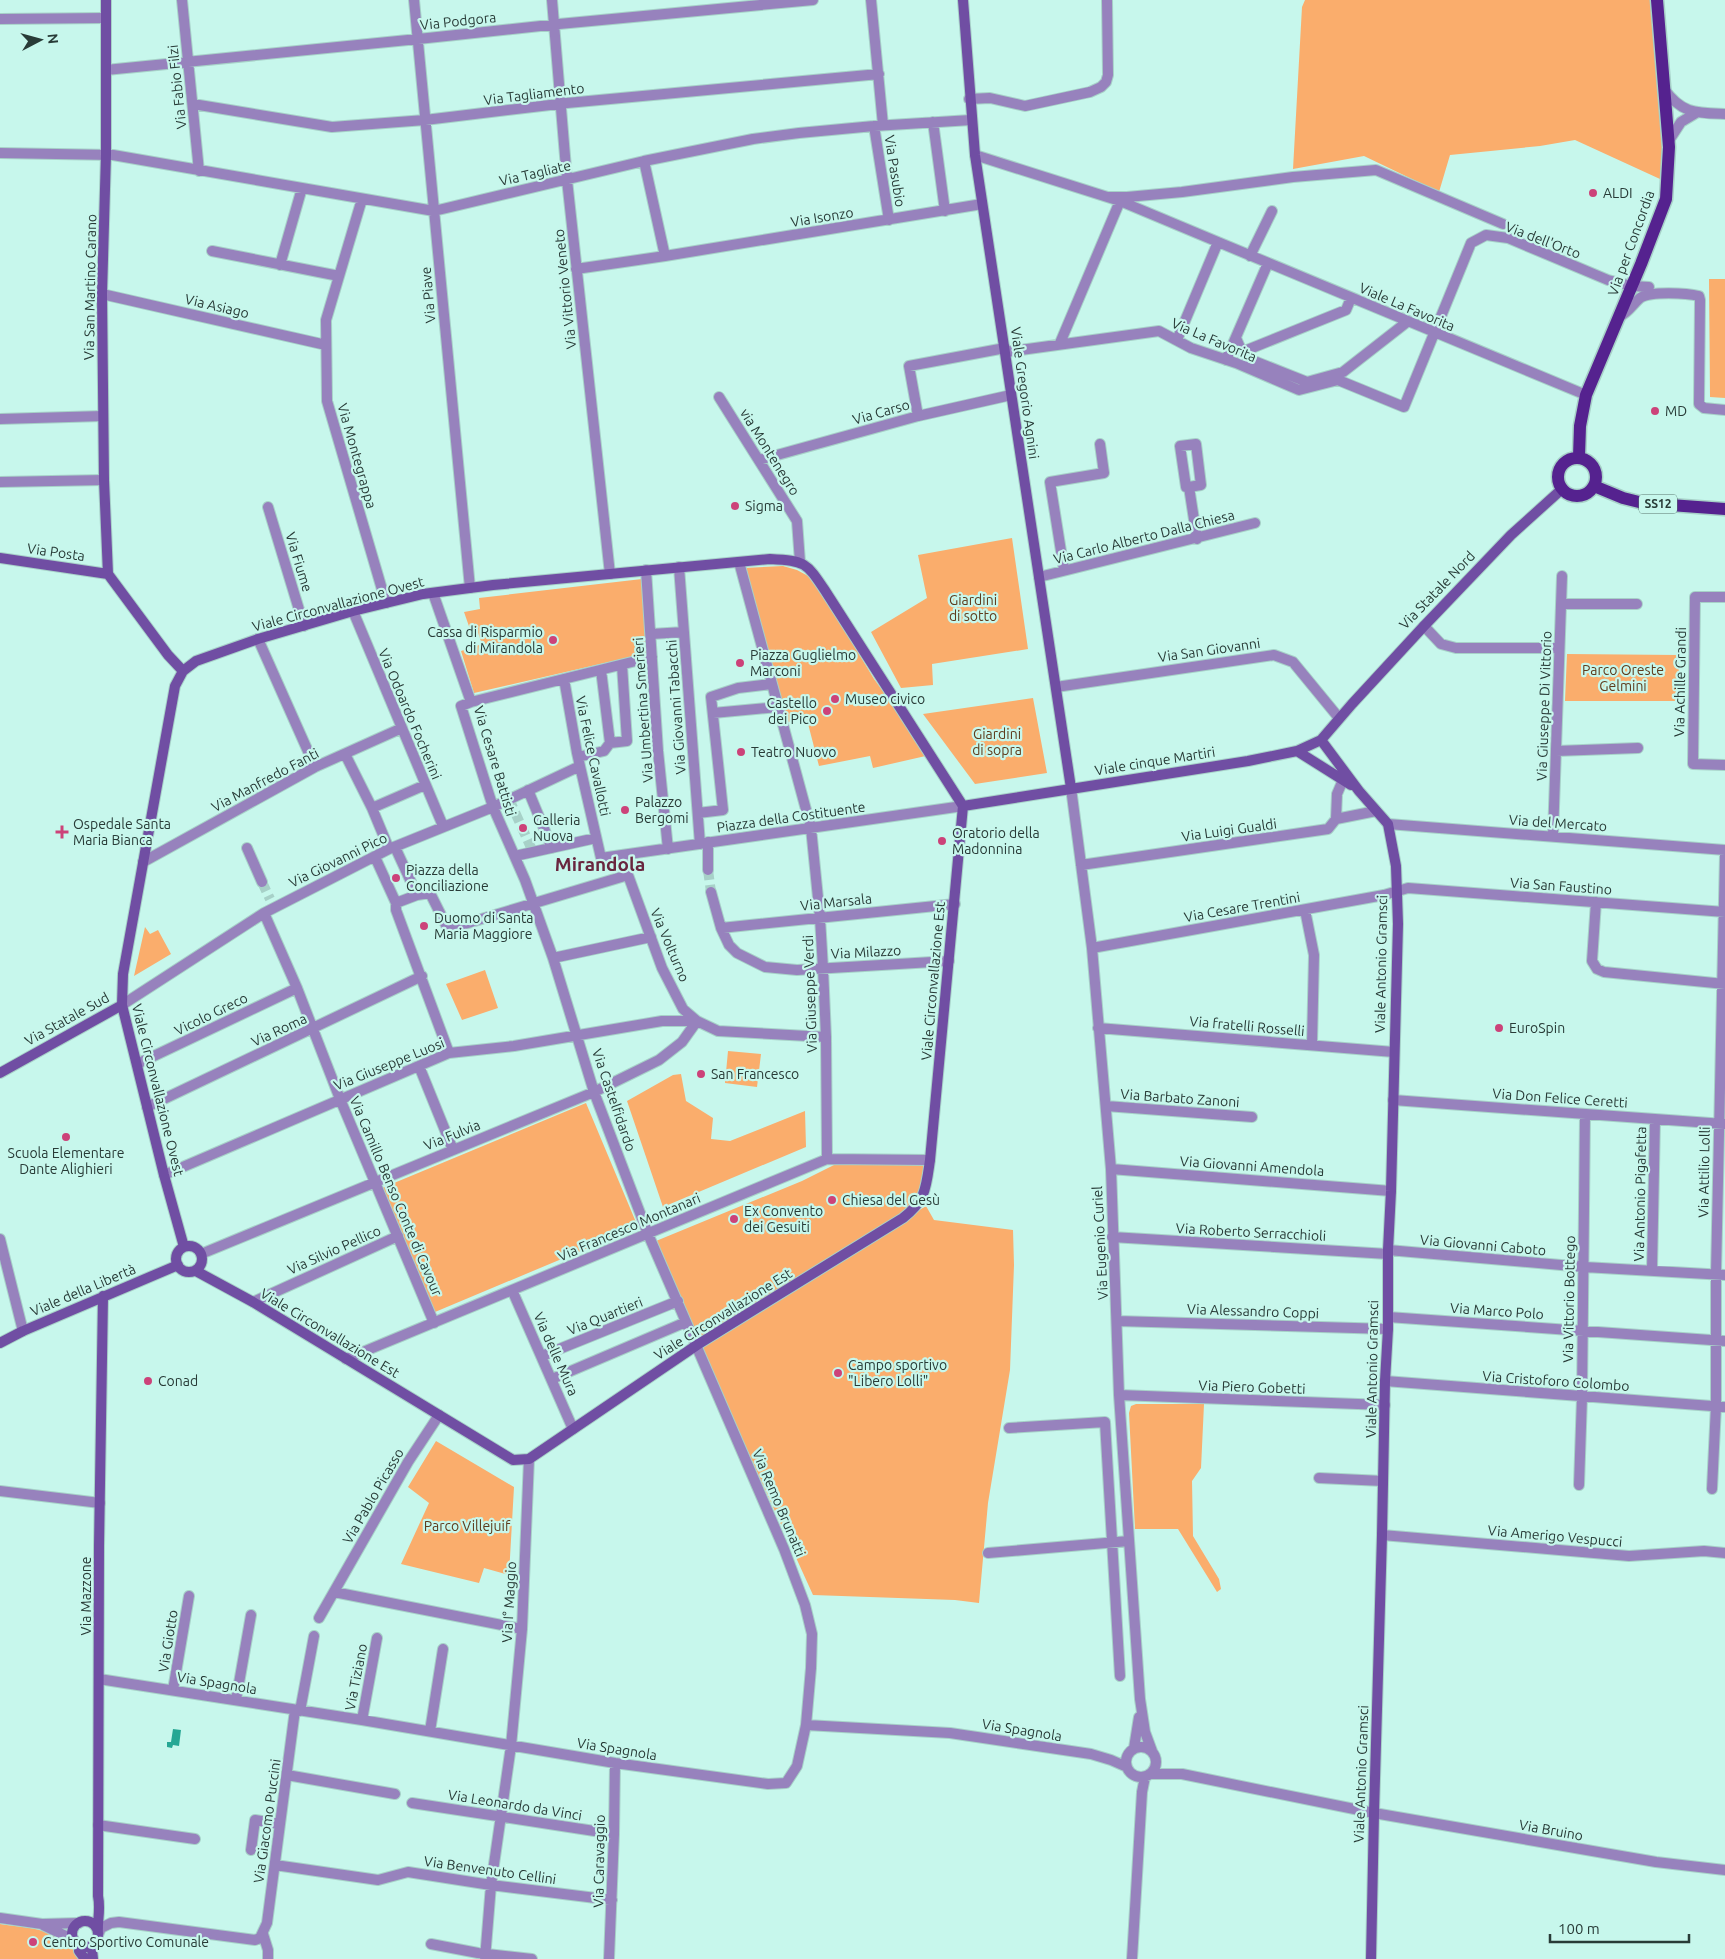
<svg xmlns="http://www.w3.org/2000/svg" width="1725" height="1959" font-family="Ubuntu,sans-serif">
	<rect width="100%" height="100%" fill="#c7f7ec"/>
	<path fill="#faad6c" d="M1305,0H1652L1663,162L1660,179L1575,140L1540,146L1450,155L1439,192L1364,156L1293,169L1302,7Z
		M1709,279H1725V398L1710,397Z
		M1012,538L1028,649L932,664L933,685L901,688L871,632L927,598L918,555Z
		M783,566L797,570L810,577L827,601L874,679L930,755L873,768L870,756L819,766L806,716L783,724L744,568Z
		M642,579L648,653L474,693L461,651L482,644L477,630L471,632L464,612L480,609L479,598Z
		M1567,654L1679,655V701H1565Z
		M1033,698L1047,773L975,784L923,714Z
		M145,927L150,934L158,930L171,954L134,976Z
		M485,970L498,1008L462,1020L446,984Z
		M728,1051L761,1054L757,1087L725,1083Z
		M681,1074L686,1101L713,1118L711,1139L730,1141L805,1111L806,1147L663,1207L627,1101L673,1075Z
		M586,1103L638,1227L435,1312L382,1188Z
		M930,1160L917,1208L697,1345L656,1241L802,1181L836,1164Z
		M926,1206L934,1220L1013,1230L1014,1265L1010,1370L988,1503L979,1603L955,1600L813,1595L700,1346Z
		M1136,1404H1204L1201,1468L1192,1481L1193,1536L1219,1579L1221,1589L1217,1592L1178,1529H1135L1129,1413L1131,1406Z
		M436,1441L514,1487L509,1575L484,1568L479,1583L401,1564L429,1503L408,1487Z
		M0,1924C36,1929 57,1928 81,1959H0Z"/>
	<path fill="#26a794" d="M173,1729L181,1730L179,1746L173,1745L172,1748L167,1747V1742H171Z"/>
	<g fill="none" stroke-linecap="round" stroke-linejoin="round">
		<path stroke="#a7d1c8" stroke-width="10" stroke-dasharray="10 5" stroke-linecap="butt" d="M509,799L533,852
			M708,870L711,892
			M262,882L270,899"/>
		<g stroke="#a7d1c8" stroke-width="12">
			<path id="street" d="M182,0L199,171
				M414,0L470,588
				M552,0L567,180L610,574
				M871,0L883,125
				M0,19L106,18
				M106,70L418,39L559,24L813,0
				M1664,89C1682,114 1696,113 1725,114
				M969,99L990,98L1025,106L1090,92L1101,87L1106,82L1108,75L1107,0
				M193,104L332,127L425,120L567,103L879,74
				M933,122L945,211
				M874,126L889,220
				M1668,142L1681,122L1696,113
				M0,153L113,155L434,211L644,161L753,139L799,133L874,126L971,120
				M975,155L1120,201L1218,242
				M644,161L665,256
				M1108,197H1127L1182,192L1293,177L1376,170L1503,224
				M362,199L326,320L327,401L386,603
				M212,251L339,276
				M1250,256L1272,211
				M280,265L302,188
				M576,269L665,256L982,204
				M102,294L326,345
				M1619,317C1629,312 1632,305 1640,298C1650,291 1687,293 1699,296L1700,300L1699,404L1704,408L1725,410
				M1236,338L1242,352L1346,310L1351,298
				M1177,340L1218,242L1586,395
				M1060,343L1120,201
				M1006,352L1159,331L1191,348L1236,363L1299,390L1338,380L1404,407L1471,243L1486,235L1508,238L1608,280L1632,286L1649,287
				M1242,352L1249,359L1307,382L1343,372L1407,322
				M1226,360L1268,263
				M719,397L797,521L800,562
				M918,416L909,366L1005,348
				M0,419L103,416
				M759,460L918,416L1011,395
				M0,482L104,480
				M1189,487L1201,485L1196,444L1180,446L1186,487H1189L1197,539
				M268,507L304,626
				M739,562L811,828L820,918L823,968L826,1037L827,1159
				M679,567L700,844
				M646,570L658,751L668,849
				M1064,570L1050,482L1104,473L1100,444
				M1039,577L1255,523
				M433,593L471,702
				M1725,597H1695L1693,764L1725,765
				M1561,604H1637
				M353,611L443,826
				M1424,626L1441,644L1456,648H1559
				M651,634L684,632
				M258,639L315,767
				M601,670L610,743L627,741L622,665
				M564,679L577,753L601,858L963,806
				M1056,687L1274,655L1293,662L1339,718
				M713,713L778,707
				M1556,751L1638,748
				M345,754L372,808L389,849
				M578,757L604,751L610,743
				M1071,788L1092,948L1111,1169L1119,1395L1140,1699L1145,1732L1152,1751
				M528,790L552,848
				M372,808L425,785
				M698,813L723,810L711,697L738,688L771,684
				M1336,819L1337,794L1343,780
				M1388,824L1725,850
				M1553,836L1562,576
				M247,848L262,882
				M515,856L596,838
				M623,856L628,875L662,968L683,1009L697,1021L718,1031L826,1037
				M375,857L396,903L417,895L395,847
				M143,862L315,767L402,728
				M1081,865L1328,829L1336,819L1376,811
				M708,870V842
				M711,892L721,928L729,945L737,953L765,967L797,970L949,961
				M417,895L430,893L448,929L628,875
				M1596,902L1592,961L1597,969L1604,972L1725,984
				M396,903V910L449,1053
				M1305,910L1314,955L1312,1045
				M264,913L297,988L340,1099L434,1323
				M721,928L955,904
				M1092,948L1384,895L1408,888L1725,912
				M553,958L651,937
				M122,1005L264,913L389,849L493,807L580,766
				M1098,1028L1394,1052
				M137,1064L297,988
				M419,1066L453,1150
				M1393,1100L1724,1124
				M1106,1106L1252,1117
				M147,1107L422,976
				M1111,1169L1391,1191
				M164,1175L449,1053L514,1046L662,1021H697
				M1112,1237L1388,1254
				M0,1239L23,1331
				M1388,1250L1584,1267L1725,1275
				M201,1254L594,1092L659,1060L682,1042L697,1021
				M1652,1270L1655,1119
				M512,1290L573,1429
				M253,1302L398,1236
				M1388,1317L1725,1341
				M1117,1321L1388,1329
				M542,1356L678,1301
				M346,1359L827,1159L930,1160
				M552,1379L686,1322
				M1385,1381L1725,1407
				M1119,1395L1385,1405
				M1009,1428L1105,1422L1120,1676
				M1319,1478L1383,1481
				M1579,1485L1582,1397L1585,1114
				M1712,1489L1716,1406V1274L1725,854
				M0,1491L100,1503
				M1382,1535L1629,1556L1704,1551L1725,1553
				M988,1553L1129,1541
				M334,1592L522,1629
				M319,1618L408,1462L439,1415
				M99,1679L362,1720L615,1763L768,1784L786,1783L797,1766L806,1725L811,1668L812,1634L805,1605L784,1549L648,1234L594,1092L553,958L525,880L493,807L461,706L471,702L652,657
				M173,1690L189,1596
				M236,1700L251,1615
				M300,1711L314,1636
				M362,1720L377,1638
				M806,1725L950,1733L1091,1754L1111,1760L1127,1767
				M430,1731L443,1649
				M1126 1762a15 15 0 1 1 30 0a15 15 0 1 1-30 0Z
				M1134,1748L1139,1717
				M1150,1774H1182L1374,1813L1656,1862L1725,1870
				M287,1775L395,1794
				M412,1803L614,1834
				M98,1825L195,1839
				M251,1850L255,1820L280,1824
				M275,1865L378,1880L408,1872L491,1885L612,1900
				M0,1918L42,1924L79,1923
				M43,1925L74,1940
				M263,1934L268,1950V1959
				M98,1935L101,1928L111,1923L119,1922L255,1940L260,1938L267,1923L295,1710
				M431,1944L478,1953L532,1959
				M485,1959L491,1885L511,1746L522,1629L529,1459
				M609,1959L614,1834L615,1763
				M1132,1959L1142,1792L1145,1777"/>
		</g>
		<g stroke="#a7d1c8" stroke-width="12">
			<path id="secondary" d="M106,0V154L102,294L104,480L108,574
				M963,0L975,155L1071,788
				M0,558L108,574
				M108,574L168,655L183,671
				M1321,740L1359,791L1388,824L1396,866L1398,924L1391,1191L1388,1250V1329L1385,1381L1382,1535L1374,1813L1371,1959
				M1297,751L1351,785
				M963,806L1248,761L1297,751L1321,740L1352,704L1424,626L1511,535L1562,489
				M0,1073L122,1005
				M176 1259a13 13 0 1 1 26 0a13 13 0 1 1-26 0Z
				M184,1247L164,1175L122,1005L123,974L175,686L183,671L196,661L258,639L353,611L423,594L493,585L770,559C806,561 806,562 826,592L963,806
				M196,1271L253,1302L513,1460L529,1459L697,1345L903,1218C926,1200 926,1188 930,1160L963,806
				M0,1343L23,1331L178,1265
				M72 1934a13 13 0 1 1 26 0a13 13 0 1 1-26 0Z
				M98,1934C97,1920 101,1910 98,1896L99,1546L103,1296
				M80,1945L79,1951L85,1959
				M93,1959L92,1949L96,1941"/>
		</g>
		<g stroke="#a7d1c8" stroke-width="15">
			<path id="primary" d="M1579,457L1580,426L1586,395L1641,264L1666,199L1669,147L1657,0
				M1558 477a19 19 0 1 1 38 0a19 19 0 1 1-38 0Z
				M1594,486L1623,498L1643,503L1725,509"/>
		</g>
		<use href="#street" stroke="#9782bd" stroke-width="10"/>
		<use href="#secondary" stroke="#704ea3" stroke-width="10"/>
		<use href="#primary" stroke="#55228f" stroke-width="12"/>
	</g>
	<g fill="#cc4279" stroke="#c7f7ec" stroke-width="2">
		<circle cx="1593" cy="193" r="5"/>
		<circle cx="1655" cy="411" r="5"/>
		<circle cx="735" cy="506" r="5"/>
		<circle cx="553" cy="640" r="5"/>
		<circle cx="740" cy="663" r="5"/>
		<circle cx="835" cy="699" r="5"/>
		<circle cx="827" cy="711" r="5"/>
		<circle cx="741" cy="752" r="5"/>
		<circle cx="625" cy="810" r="5"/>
		<circle cx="523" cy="828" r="5"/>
		<path d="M59.5 824.5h5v5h5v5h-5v5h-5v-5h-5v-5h5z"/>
		<circle cx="942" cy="841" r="5"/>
		<circle cx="396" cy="878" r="5"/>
		<circle cx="424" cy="926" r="5"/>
		<circle cx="1499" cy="1028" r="5"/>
		<circle cx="701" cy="1074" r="5"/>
		<circle cx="66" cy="1137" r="5"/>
		<circle cx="832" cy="1200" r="5"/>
		<circle cx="734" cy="1219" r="5"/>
		<circle cx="838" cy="1373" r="5"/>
		<circle cx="148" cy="1381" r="5"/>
		<circle cx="33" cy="1942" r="5"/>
	</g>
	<g text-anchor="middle" stroke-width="4.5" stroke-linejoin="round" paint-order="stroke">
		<rect fill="#c7f7ec" stroke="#58736d" stroke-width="1" x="1639" y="494.5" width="38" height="19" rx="4"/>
		<g font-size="12" font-weight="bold" fill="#283b37">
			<text x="1658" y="508">SS12</text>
		</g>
		<g font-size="14" fill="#283b37" stroke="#c7f7ec">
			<text transform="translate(458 21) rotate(-6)" y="5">Via Podgora</text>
			<text transform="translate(177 87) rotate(-96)" y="5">Via Fabio Filzi</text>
			<text transform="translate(534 94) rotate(-7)" y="5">Via Tagliamento</text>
			<text transform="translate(895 171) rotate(81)" y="5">Via Pasubio</text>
			<text transform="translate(535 173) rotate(-13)" y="5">Via Tagliate</text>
			<text transform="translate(822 217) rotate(-9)" y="5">Via Isonzo</text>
			<text transform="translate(1543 240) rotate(21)" y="5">Via dell'Orto</text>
			<text transform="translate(1631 243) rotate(-70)" y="5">Via per Concordia</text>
			<text transform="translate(90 287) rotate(-89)" y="5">Via San Martino Carano</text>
			<text transform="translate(565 289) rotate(-96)" y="5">Via Vittorio Veneto</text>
			<text transform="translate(428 295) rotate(-95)" y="5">Via Piave</text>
			<text transform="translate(217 306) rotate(13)" y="5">Via Asiago</text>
			<text transform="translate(1407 307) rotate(23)" y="5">Viale La Favorita</text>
			<text transform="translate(1214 340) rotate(23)" y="5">Via La Favorita</text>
			<text transform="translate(1025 393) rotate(82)" y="5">Viale Gregorio Agnini</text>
			<text transform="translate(881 412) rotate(-16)" y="5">Via Carso</text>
			<text transform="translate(770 452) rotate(58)" y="5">via Montenegro</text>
			<text transform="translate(357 456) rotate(74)" y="5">Via Montegrappa</text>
			<text transform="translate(1144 537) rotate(-14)" y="5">Via Carlo Alberto Dalla Chiesa</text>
			<text transform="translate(56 552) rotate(8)" y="5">Via Posta</text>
			<text transform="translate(299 562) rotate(73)" y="5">Via Fiume</text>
			<text transform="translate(1437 590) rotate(-46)" y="5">Via Statale Nord</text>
			<text transform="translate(338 604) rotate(-15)" y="5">Viale Circonvallazione Ovest</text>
			<text transform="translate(1209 650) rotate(-8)" y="5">Via San Giovanni</text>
			<text transform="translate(1680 682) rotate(-89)" y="5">Via Achille Grandi</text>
			<text transform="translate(1544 706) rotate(-88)" y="5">Via Giuseppe Di Vittorio</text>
			<text transform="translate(676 707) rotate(-94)" y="5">Via Giovanni Tabacchi</text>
			<text transform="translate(643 710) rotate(-94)" y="5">Via Umbertina Smerieri</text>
			<text transform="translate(410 714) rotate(67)" y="5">Via Odoardo Focherini</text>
			<text transform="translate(593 756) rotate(78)" y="5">Via Felice Cavallotti</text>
			<text transform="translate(495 761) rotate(73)" y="5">Via Cesare Battisti</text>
			<text transform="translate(1155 761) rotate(-9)" y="5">Viale cinque Martiri</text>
			<text transform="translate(265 780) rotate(-28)" y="5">Via Manfredo Fanti</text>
			<text transform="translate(791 817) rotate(-8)" y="5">Piazza della Costituente</text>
			<text transform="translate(1558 823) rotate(4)" y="5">Via del Mercato</text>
			<text transform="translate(1229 830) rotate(-8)" y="5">Via Luigi Gualdi</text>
			<text transform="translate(338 860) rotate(-26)" y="5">Via Giovanni Pico</text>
			<text transform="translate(1561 886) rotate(4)" y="5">Via San Faustino</text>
			<text transform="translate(836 902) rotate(-6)" y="5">Via Marsala</text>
			<text transform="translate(1242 907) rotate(-10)" y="5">Via Cesare Trentini</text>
			<text transform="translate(670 945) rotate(67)" y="5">Via Volturno</text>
			<text transform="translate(866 952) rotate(-3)" y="5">Via Milazzo</text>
			<text transform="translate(1381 964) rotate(-89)" y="5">Viale Antonio Gramsci</text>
			<text transform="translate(933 981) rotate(-85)" y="5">Viale Circonvallazione Est</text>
			<text transform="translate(810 994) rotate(-92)" y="5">Via Giuseppe Verdi</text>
			<text transform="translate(211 1014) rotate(-26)" y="5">Vicolo Greco</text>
			<text transform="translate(67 1019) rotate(-29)" y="5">Via Statale Sud</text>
			<text transform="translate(1247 1026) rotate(5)" y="5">Via fratelli Rosselli</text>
			<text transform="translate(279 1030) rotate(-25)" y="5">Via Roma</text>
			<text transform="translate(389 1064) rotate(-22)" y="5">Via Giuseppe Luosi</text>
			<text transform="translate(158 1090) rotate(76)" y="5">Viale Circonvallazione Ovest</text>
			<text transform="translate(1180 1098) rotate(4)" y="5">Via Barbato Zanoni</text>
			<text transform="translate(1560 1098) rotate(4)" y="5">Via Don Felice Ceretti</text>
			<text transform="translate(614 1100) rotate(71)" y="5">Via Castelfidardo</text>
			<text transform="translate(452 1135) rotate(-22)" y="5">Via Fulvia</text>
			<text transform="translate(1252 1166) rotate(4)" y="5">Via Giovanni Amendola</text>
			<text transform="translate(1704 1172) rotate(-89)" y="5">Via Attilio Lolli</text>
			<text transform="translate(1640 1194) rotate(-89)" y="5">Via Antonio Pigafetta</text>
			<text transform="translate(396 1196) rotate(67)" y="5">Via Camillo Benso Conte di Cavour</text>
			<text transform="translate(629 1227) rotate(-23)" y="5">Via Francesco Montanari</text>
			<text transform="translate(1251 1232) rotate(3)" y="5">Via Roberto Serracchioli</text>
			<text transform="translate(1100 1243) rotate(-93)" y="5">Via Eugenio Curiel</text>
			<text transform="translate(1483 1245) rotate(5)" y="5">Via Giovanni Caboto</text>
			<text transform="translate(334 1250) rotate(-24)" y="5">Via Silvio Pellico</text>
			<text transform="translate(83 1290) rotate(-23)" y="5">Viale della Libertà</text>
			<text transform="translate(1569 1299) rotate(-89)" y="5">Via Vittorio Bottego</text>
			<text transform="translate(1253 1311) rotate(2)" y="5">Via Alessandro Coppi</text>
			<text transform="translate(1497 1311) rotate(4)" y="5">Via Marco Polo</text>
			<text transform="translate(723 1314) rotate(-32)" y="5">Viale Circonvallazione Est</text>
			<text transform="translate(605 1316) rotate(-22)" y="5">Via Quartieri</text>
			<text transform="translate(330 1333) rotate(31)" y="5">Viale Circonvallazione Est</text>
			<text transform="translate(556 1354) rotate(66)" y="5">Via delle Mura</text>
			<text transform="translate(1372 1369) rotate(-89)" y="5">Viale Antonio Gramsci</text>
			<text transform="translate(1556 1381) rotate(4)" y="5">Via Cristoforo Colombo</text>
			<text transform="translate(1252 1387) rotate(2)" y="5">Via Piero Gobetti</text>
			<text transform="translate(373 1496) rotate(-60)" y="5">Via Pablo Picasso</text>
			<text transform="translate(779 1503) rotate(67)" y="5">Via Remo Brunatti</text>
			<text transform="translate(1555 1536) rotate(5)" y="5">Via Amerigo Vespucci</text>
			<text transform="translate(86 1596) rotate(-90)" y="5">Via Mazzone</text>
			<text transform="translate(509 1602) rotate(-87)" y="5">Via I° Maggio</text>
			<text transform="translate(168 1641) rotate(-81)" y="5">Via Giotto</text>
			<text transform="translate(356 1677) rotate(-79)" y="5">Via Tiziano</text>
			<text transform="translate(217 1683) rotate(9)" y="5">Via Spagnola</text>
			<text transform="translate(1022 1730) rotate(9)" y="5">Via Spagnola</text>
			<text transform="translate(617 1749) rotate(9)" y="5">Via Spagnola</text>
			<text transform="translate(1361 1774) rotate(-88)" y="5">Viale Antonio Gramsci</text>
			<text transform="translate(515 1805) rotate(9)" y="5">Via Leonardo da Vinci</text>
			<text transform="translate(267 1821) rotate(-82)" y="5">Via Giacomo Puccini</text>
			<text transform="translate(1551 1830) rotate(10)" y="5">Via Bruino</text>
			<text transform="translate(599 1861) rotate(-89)" y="5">Via Caravaggio</text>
			<text transform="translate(490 1870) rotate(8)" y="5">Via Benvenuto Cellini</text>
		</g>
		<g font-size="14" fill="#283b37" stroke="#c7f7ec" text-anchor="start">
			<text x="1603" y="198">ALDI</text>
			<text x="1665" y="416">MD</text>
			<text x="745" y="511">Sigma</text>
			<text x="543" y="637" text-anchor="end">Cassa di Risparmio<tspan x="543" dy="16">di Mirandola</tspan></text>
			<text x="750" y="660">Piazza Guglielmo<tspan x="750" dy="16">Marconi</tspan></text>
			<text x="845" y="704">Museo civico</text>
			<text x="817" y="708" text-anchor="end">Castello<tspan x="817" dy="16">dei Pico</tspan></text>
			<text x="751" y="757">Teatro Nuovo</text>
			<text x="635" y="807">Palazzo<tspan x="635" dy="16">Bergomi</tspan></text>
			<text x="533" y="825">Galleria<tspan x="533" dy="16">Nuova</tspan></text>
			<text x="73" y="829">Ospedale Santa<tspan x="73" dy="16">Maria Bianca</tspan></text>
			<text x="952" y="838">Oratorio della<tspan x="952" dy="16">Madonnina</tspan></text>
			<text x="406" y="875">Piazza della<tspan x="406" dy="16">Conciliazione</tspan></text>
			<text x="434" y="923">Duomo di Santa<tspan x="434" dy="16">Maria Maggiore</tspan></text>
			<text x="1509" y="1033">EuroSpin</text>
			<text x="711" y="1079">San Francesco</text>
			<text x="66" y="1158" text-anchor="middle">Scuola Elementare<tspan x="66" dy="16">Dante Alighieri</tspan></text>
			<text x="842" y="1205">Chiesa del Gesù</text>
			<text x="744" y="1216">Ex Convento<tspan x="744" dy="16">dei Gesuiti</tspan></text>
			<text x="848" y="1370">Campo sportivo<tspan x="848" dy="16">"Libero Lolli"</tspan></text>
			<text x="158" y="1386">Conad</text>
			<text x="43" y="1947">Centro Sportivo Comunale</text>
		</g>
		<g font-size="14" fill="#5e3b1c" stroke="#c7f7ec">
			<text x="973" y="605">Giardini<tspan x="973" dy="16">di sotto</tspan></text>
			<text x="1623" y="675">Parco Oreste<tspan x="1623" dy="16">Gelmini</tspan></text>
			<text x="997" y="739">Giardini<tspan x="997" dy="16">di sopra</tspan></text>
			<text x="467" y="1531">Parco Villejuif</text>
		</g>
		<g font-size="19" font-weight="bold" fill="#69263f" stroke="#c7f7ec">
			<text x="600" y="871">Mirandola</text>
		</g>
	</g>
	<g transform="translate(40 40) rotate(84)" stroke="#c7f7ec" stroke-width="4" paint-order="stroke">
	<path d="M0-4L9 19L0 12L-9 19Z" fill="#283b37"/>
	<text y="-8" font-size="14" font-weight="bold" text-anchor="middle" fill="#283b37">N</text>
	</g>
	<path d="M1550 1934v8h139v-8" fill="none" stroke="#283b37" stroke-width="2.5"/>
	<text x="1558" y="1934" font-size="15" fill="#283b37" stroke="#c7f7ec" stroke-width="4" paint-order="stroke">100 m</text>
</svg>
